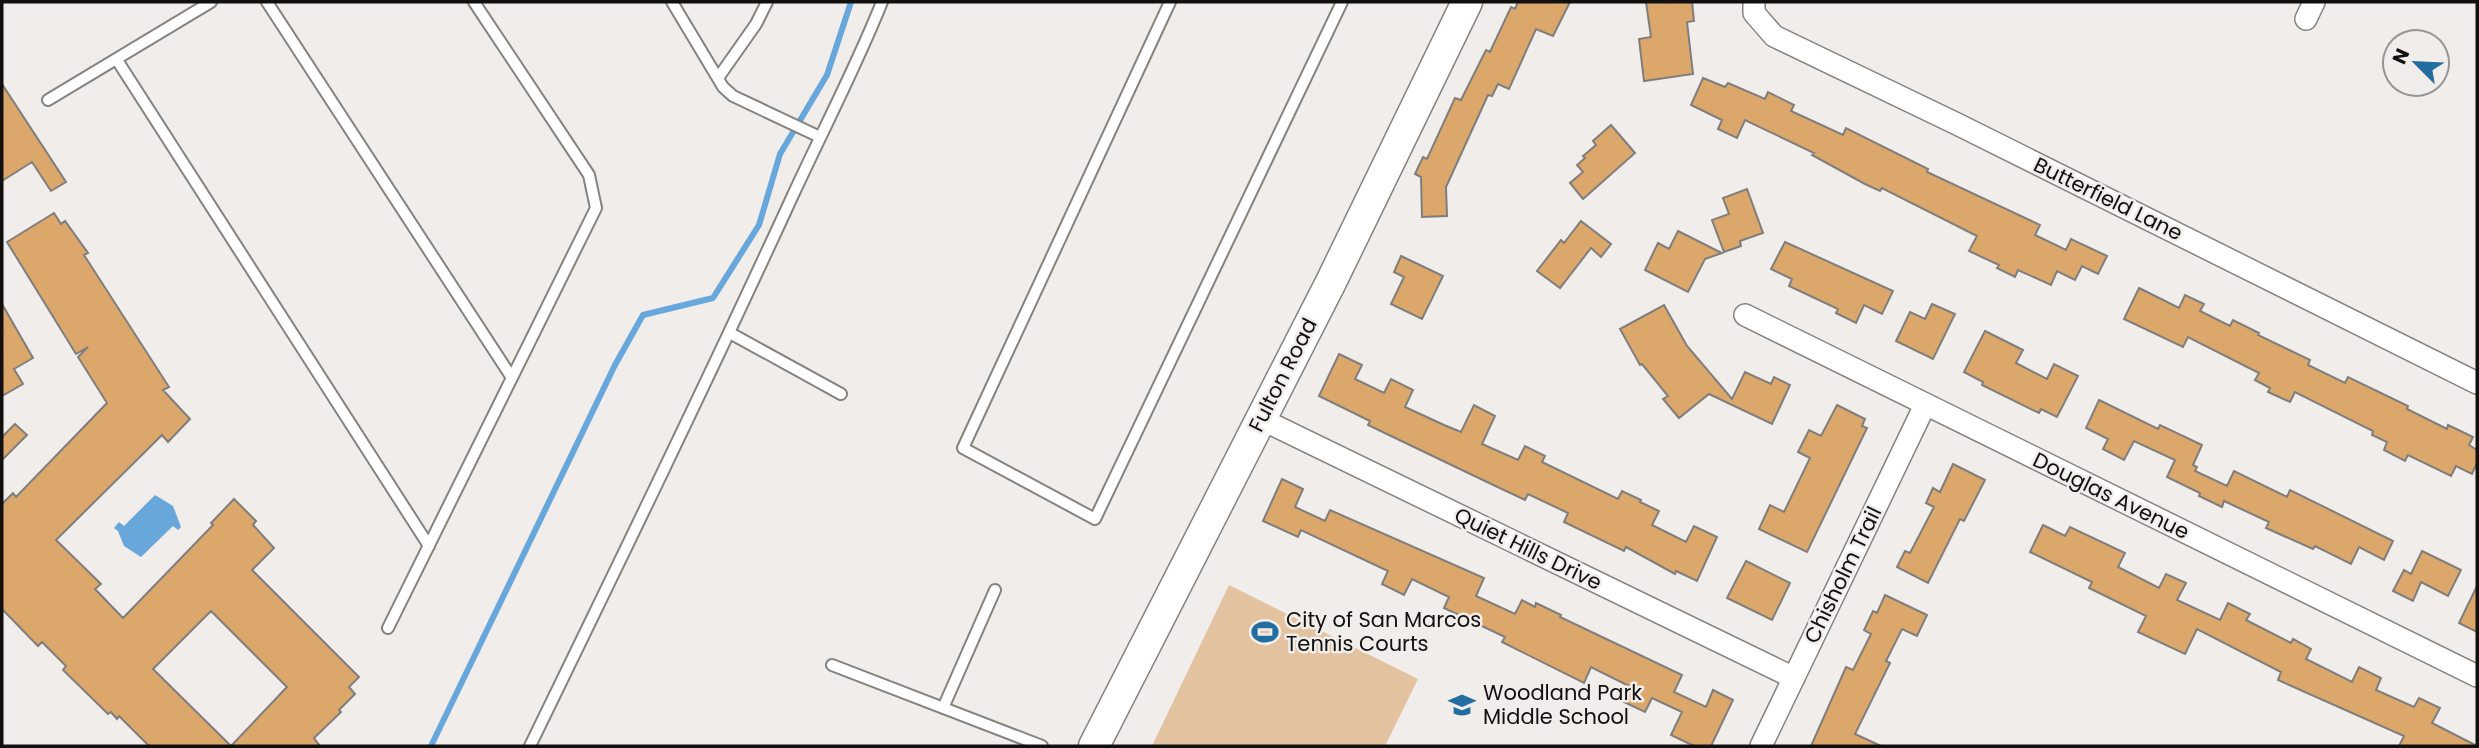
<svg xmlns="http://www.w3.org/2000/svg" width="2479" height="748" font-family="Poppins,sans-serif">
	<rect width="100%" height="100%" fill="#f0edea"/>
	<path fill="#e3c29f" d="M1229,585L1418,679L1385,746H1152Z"/>
	<path fill="#67a7db" d="M155,495L173,506L181,527L178,530L173,526L141,557L124,546L118,531L114,528L119,522L124,526Z"/>
	<g fill="none" stroke-linecap="round" stroke-linejoin="round">
		<path stroke="#67a7db" stroke-width="6" d="M431,746L615,365L643,315L713,298L759,225L780,154L827,75L851,2"/>
	</g>
	<path fill="#dca76a" stroke="#807e7c" stroke-width="2" fill-rule="evenodd" d="M1518,2H1570L1553,36L1536,29L1509,89L1498,84L1492,96L1488,95L1446,187L1447,216L1422,217L1421,177L1415,174L1423,157L1427,159L1455,98L1461,100L1486,50L1490,52L1511,7L1515,9Z
		M1646,2H1692L1694,21L1687,22L1693,74L1644,81L1639,39L1651,37Z
		M1703,78L1725,87L1728,83L1765,99L1768,92L1794,105L1791,111L1843,135L1846,128L1928,169L1927,172L2040,225L2035,235L2066,250L2071,239L2107,256L2098,274L2082,266L2075,280L2057,271L2051,285L2018,270L2015,277L1997,268L1999,265L1969,251L1977,236L1882,188L1880,191L1865,184L1812,155L1814,153L1745,120L1737,138L1718,129L1722,120L1691,105Z
		M2,84L66,182L51,191L32,162L2,181Z
		M1611,125L1635,153L1583,199L1570,183L1583,172L1577,165L1585,158L1583,156L1596,145L1593,141Z
		M1747,189L1763,233L1740,241L1741,246L1724,252L1712,220L1729,214L1723,198Z
		M54,213L61,224L65,221L88,253L84,255L169,387L163,390L190,419L168,442L162,435L56,540L101,584L95,589L123,618L213,525L211,523L234,499L256,521L253,525L274,548L252,570L359,677L349,687L355,694L339,710L341,712L314,738L320,746H149L119,716L117,719L111,712L108,714L63,670L66,666L42,642L38,646L2,609V504L13,493L16,497L107,403L78,357L88,347L76,354L7,242ZM211,611L287,687L231,746L153,669Z
		M1581,221L1611,244L1601,257L1591,248L1560,288L1537,271L1561,240L1564,243Z
		M1678,231L1722,253L1705,259L1688,292L1645,270L1658,243L1669,249Z
		M1785,242L1893,291L1882,314L1864,305L1856,323L1836,313L1838,309L1789,286L1792,279L1771,269Z
		M1401,256L1443,276L1422,319L1391,304L1404,277L1394,272Z
		M2139,288L2179,308L2185,295L2204,304L2200,311L2230,326L2233,320L2259,333L2258,335L2310,360L2308,365L2345,383L2348,377L2408,406L2407,409L2447,429L2448,425L2473,437L2469,445L2477,450V463L2472,474L2456,466L2451,476L2408,455L2405,461L2384,450L2387,442L2372,435L2373,431L2295,392L2290,402L2268,392L2270,388L2255,380L2259,373L2188,337L2183,347L2124,319Z
		M2,304L33,358L14,369L23,384L2,396Z
		M1932,304L1955,314L1933,359L1896,341L1910,312L1925,319Z
		M1664,305L1687,346L1732,399L1745,372L1771,384L1774,377L1790,385L1772,424L1709,394L1679,418L1663,399L1668,396L1642,364L1640,365L1620,329Z
		M1985,331L2023,350L2016,363L2047,379L2054,364L2078,376L2057,417L2041,409L2039,413L1982,385L1983,382L1964,372Z
		M1339,354L1362,365L1355,379L1384,393L1391,379L1413,390L1405,407L1444,425L1461,432L1474,405L1495,416L1482,444L1518,460L1525,446L1545,456L1542,462L1618,499L1622,491L1641,500L1640,502L1659,511L1652,525L1686,542L1694,526L1717,537L1697,581L1676,571L1675,574L1626,547L1624,551L1564,522L1568,513L1528,494L1525,500L1487,482L1368,425L1370,421L1319,396Z
		M2099,400L2158,429L2160,425L2202,445L2193,465L2197,467L2195,471L2227,486L2234,471L2287,497L2290,490L2393,541L2384,560L2359,547L2351,564L2315,546L2313,549L2286,537L2266,528L2269,522L2224,501L2222,507L2199,496L2200,493L2167,477L2175,460L2134,441L2124,460L2103,449L2108,439L2086,428Z
		M1837,405L1865,419L1862,426L1867,428L1807,552L1759,529L1770,505L1784,512L1810,458L1798,452L1809,430L1821,436Z
		M15,424L27,435L2,460V437Z
		M1953,464L1985,480L1964,521L1960,519L1928,583L1897,567L1905,551L1910,553L1934,507L1926,503L1933,488L1940,492Z
		M1282,479L1303,489L1295,507L1325,521L1330,510L1484,578L1476,596L1515,614L1522,600L1535,607L1536,603L1561,615L1560,617L1682,675L1674,692L1706,707L1713,690L1733,700L1711,746H1694L1671,735L1682,712L1652,698L1645,712L1624,702L1631,687L1591,667L1584,683L1502,642L1505,637L1444,608L1449,597L1412,579L1404,595L1382,584L1388,571L1301,530L1298,537L1263,521Z
		M2043,525L2065,536L2070,527L2125,553L2118,567L2159,588L2166,574L2186,583L2177,600L2220,620L2228,603L2250,614L2246,620L2291,643L2293,639L2311,649L2306,659L2352,682L2359,667L2381,678L2376,690L2414,707L2419,698L2440,708L2432,723L2477,746H2399L2404,736L2278,680L2281,672L2197,629L2185,654L2138,632L2146,616L2089,588L2092,582L2030,552Z
		M2422,551L2461,570L2448,596L2421,582L2413,601L2393,591L2404,570L2411,574Z
		M1746,561L1790,583L1772,620L1727,598Z
		M2477,586V632L2459,623Z
		M1885,595L1927,615L1917,636L1902,629L1886,661L1890,663L1855,734L1881,746H1811L1846,667L1853,670L1871,634L1864,630L1873,611L1877,613Z"/>
	<g fill="none" stroke-linecap="round" stroke-linejoin="round">
		<g stroke="#858380" stroke-width="14">
			<path id="lane" d="M267,2L512,378
				M672,2L723,87L733,96L820,137
				M1170,2L963,448L1095,519L1342,2
				M117,60L429,546
				M718,78L756,24L767,2
				M48,100L211,2
				M730,333L841,394
				M388,628L596,208L589,175L474,2
				M832,665L1042,746
				M943,708L995,590
				M530,746C619,563 708,380 793,195C823,130 856,67 882,2"/>
		</g>
		<g stroke="#858380" stroke-width="24">
			<path id="street" d="M1754,2V13L1774,36L1957,124L2477,383
				M2306,19L2314,2
				M1745,315L2477,676
				M1261,419L1794,678
				M1761,746L1925,405"/>
		</g>
		<g stroke="#858380" stroke-width="33">
			<path id="secondary" d="M1094,746L1331,282L1467,2"/>
		</g>
		<use href="#lane" stroke="#fff" stroke-width="10"/>
		<use href="#street" stroke="#fff" stroke-width="21"/>
		<use href="#secondary" stroke="#fff" stroke-width="30"/>
	</g>
	<defs>
		<g id="stadium-bare" transform="scale(2.1)"><path d="M0-5a6.5 5 0 1 0 0 10a6.5 5 0 1 0 0-10ZM-3.5-1.8h7v3.6h-7Z" fill="#236da0" stroke="#f0edea" stroke-width="2.5" paint-order="stroke"/></g>
		<g id="school-bare" transform="scale(2.1)"><path d="M0-5L7-2L0 1L-7-2ZM-4 1L0 2.5L4 1V4Q0 6-4 4Z" fill="#236da0" stroke="#f0edea" stroke-width="2.5" paint-order="stroke"/></g>
	</defs>
	<g fill-rule="evenodd">
		<use href="#stadium-bare" x="1265" y="632"/>
		<use href="#school-bare" x="1462" y="705"/>
	</g>
	<g text-anchor="middle" stroke-width="5" stroke-linejoin="round" paint-order="stroke">
		<g font-size="21" fill="#11100f" stroke="#f0edea">
			<text transform="translate(2108 199) rotate(26)" y="7">Butterfield Lane</text>
			<text transform="translate(1283 375) rotate(-63)" y="7">Fulton Road</text>
			<text transform="translate(2111 496) rotate(26)" y="7">Douglas Avenue</text>
			<text transform="translate(1528 549) rotate(26)" y="7">Quiet Hills Drive</text>
			<text transform="translate(1843 575) rotate(-64)" y="7">Chisholm Trail</text>
		</g>
		<g font-size="21" fill="#11100f" stroke="#f0edea" text-anchor="start">
			<text x="1286" y="627">City of San Marcos<tspan x="1286" dy="24">Tennis Courts</tspan></text>
			<text x="1483" y="700">Woodland Park<tspan x="1483" dy="24">Middle School</tspan></text>
		</g>
	</g>
	<rect width="2479" height="748" fill="none" stroke="#11100f" stroke-width="7"/>
	<g transform="translate(2416 63) rotate(294)"><circle r="33" fill="#f0edea" stroke="#979592" stroke-width="2"/>
	<path d="M0-5L12 26L0 18L-12 26Z" fill="#236da0"/>
	<text y="-10" font-size="19" font-weight="bold" text-anchor="middle" fill="#11100f">N</text>
	</g>
</svg>
